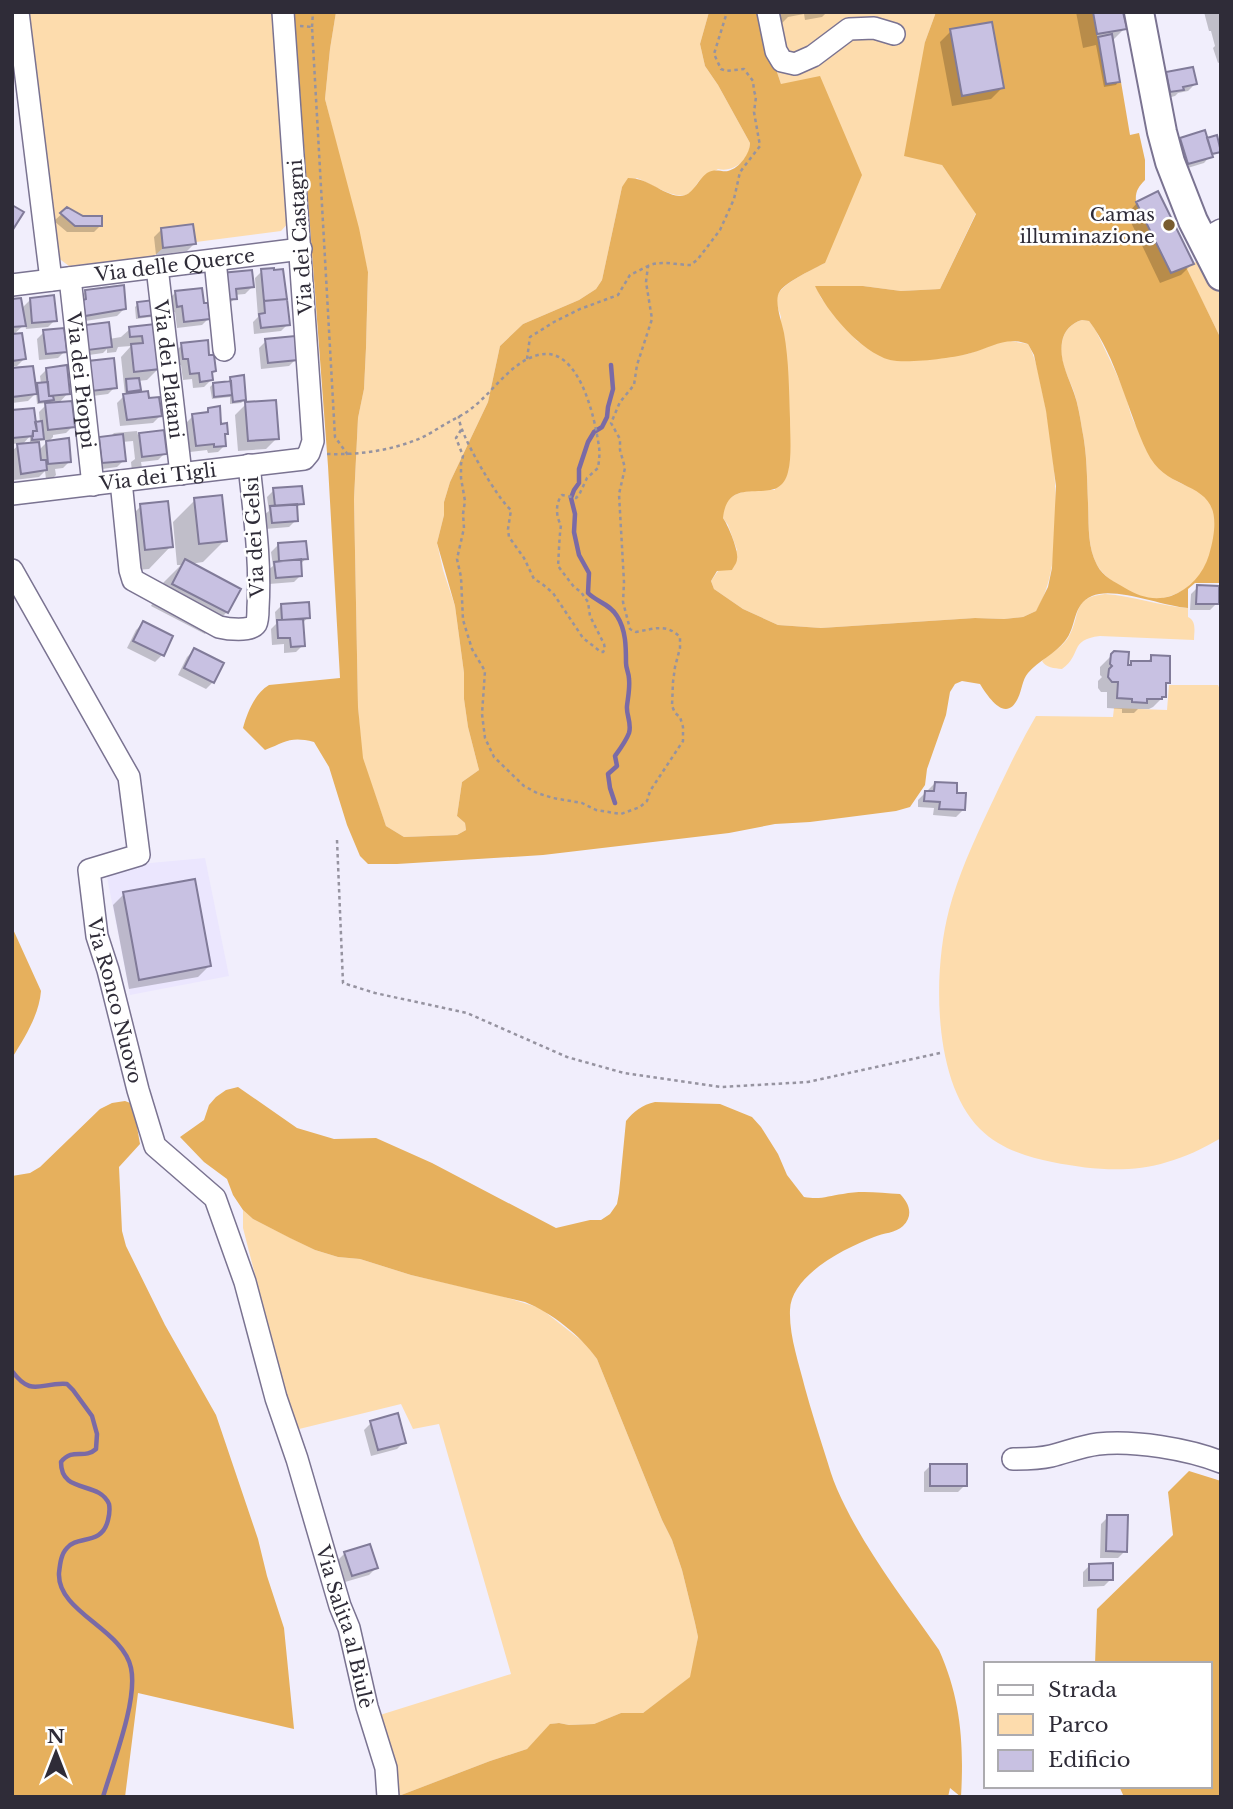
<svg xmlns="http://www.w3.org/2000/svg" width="1233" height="1809" font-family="'Libre Baskerville',serif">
	<rect width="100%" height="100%" fill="#f1eefc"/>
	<path fill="#ebe6fe" d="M205,858L229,976L130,995L107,877L150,863Z"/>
	<path fill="#fddcad" d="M28,12H274L290,221L281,231L196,242V244L163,248L153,257L69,266L57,257Z
		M336,12H709L700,44L705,66L718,85L750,143C750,159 734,173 718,169C712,173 704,176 699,181C695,186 694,191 688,194C676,201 650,183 637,178L622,187L602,280L596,289L579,300L523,324L500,346L488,402L450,482L444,502V515L437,543L443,570L455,606L464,673V699L468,727L479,770L462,782L457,816L465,823L466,830L457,835L404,837L386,826L362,758L358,707L354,499L358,418L364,389L366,348L368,272L325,99L330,49Z
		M757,12H936L925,42L942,165L976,213L940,289L901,291L863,286H816L821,298L857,341L890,360L944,357L968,354L1005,340L1028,344C1037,360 1039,377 1043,395C1055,450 1068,562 1036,611L1023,617L1004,619L975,618L821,628L778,625L743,609L714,589L711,581L718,571L737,550L728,525L723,518C723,515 722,511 724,507C731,488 759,490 775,490L781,317C780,312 776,305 776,300C777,285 813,269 825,263L781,84Z
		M1202,258L1221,297V339L1186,268Z
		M1082,320L1089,321L1095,329C1105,349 1115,370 1124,391C1128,401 1129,412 1134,422C1144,440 1157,458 1169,475C1177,486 1203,487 1212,504C1222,522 1210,565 1197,579C1187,590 1169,599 1154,599C1137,599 1105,580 1097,565C1087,546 1089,523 1088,503C1087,478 1087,453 1082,429C1080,417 1078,404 1074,392C1068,376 1058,359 1062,342C1064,331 1071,323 1082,320Z
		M1105,594C1133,596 1160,606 1188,608V617C1197,621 1194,632 1194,640L1100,636C1068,640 1083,654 1062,669C1054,668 1046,668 1042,661C1050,654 1062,647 1068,638C1082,615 1070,598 1105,594Z
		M1169,685H1218L1221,692V1138C1162,1173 1117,1175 1052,1162C1026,1157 999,1148 980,1129C932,1081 933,971 949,910C958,876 973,843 988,811C1003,779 1018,747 1036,716L1113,717L1114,708L1167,710Z
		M243,1210L253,1219L315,1250L338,1257L360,1259L411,1275L498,1295L540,1308L587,1345L597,1359L662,1520L672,1540L682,1570L695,1623L698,1637L691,1677L643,1713H621L594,1724L569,1725L559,1723L551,1724L527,1749L490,1761L396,1797L380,1715L511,1674L439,1424L413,1429L401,1404L295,1430L243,1228Z"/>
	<path fill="#e6b05d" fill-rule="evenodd" d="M294,12H336L330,49L325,99L359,228L368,272L366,348L364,389L358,418L354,499L358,707L363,758L386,826L404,837L457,835L466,830L465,823L457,816L462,782L479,770L468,727L464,699V673L455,606L437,543L444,515V502L450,482L488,402L500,346L523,324L579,300L596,289L602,280L622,187L628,178C649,178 661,194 679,196C693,197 697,180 707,173C715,168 721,172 728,171C740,168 750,153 750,143L718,85L705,66L700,44L709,12H757L781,84L820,76L862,175L825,263C815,268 786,282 780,291C773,300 782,322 784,333C789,361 789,390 790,419C790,436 792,456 788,472C779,511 728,469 723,518C728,525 739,551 737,559C737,563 734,566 732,570L717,571L711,581L714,589L743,609L778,625L821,628L975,618L1004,619L1023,617L1036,611L1048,587L1052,568L1056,486L1046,411L1034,355L1028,344C1005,336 993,347 971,353C954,358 907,364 890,360C861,352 827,312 815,286H863L901,291L940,289L976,214L942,165L904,156L925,42L936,12H1093L1106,84L1121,82L1130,135L1139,133L1145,160V180C1138,187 1135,192 1136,202L1171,273L1186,267L1221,339V583H1195L1188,589V608C1162,606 1114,586 1092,596C1072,604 1077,627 1065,641C1055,654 1038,661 1028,673C1022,680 1022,690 1018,698C1006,724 988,697 980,684L962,681L955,684L950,692L946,715L927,769L925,785L910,807L896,811L810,822L775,824L729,833L543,855L397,864H368L360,856L347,825L329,767L314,742C290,736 286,742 265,750L243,728C247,713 255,693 269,685L340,678L328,466ZM1082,320L1089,321C1117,358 1127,410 1147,452C1170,501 1233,472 1209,555C1203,574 1190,589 1171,596C1154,601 1140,597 1125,588C1115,582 1103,577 1097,565C1087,546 1089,524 1088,503C1087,478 1087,453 1082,429C1080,417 1078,404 1074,393C1068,376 1059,360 1062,342C1064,331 1071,323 1082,320Z
		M12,927L41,991C39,1015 25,1037 12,1058Z
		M238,1087L297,1128L334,1139L376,1138L432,1163L556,1228L590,1220H601L610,1214L617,1204L619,1193L626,1121C634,1111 642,1105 655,1102L720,1104L752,1117L761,1127L778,1154L787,1175L804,1197C821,1200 827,1196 843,1194C861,1190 881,1193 900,1194C909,1203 914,1215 903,1226C896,1233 883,1233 874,1237C845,1248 791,1275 790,1310C789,1336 799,1363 805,1388C811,1410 818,1432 825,1454C829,1466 832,1478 837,1489C863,1548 903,1598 939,1650C961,1699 964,1744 961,1797L950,1788L948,1797H396L490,1761L527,1749L550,1724L559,1723L569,1725L594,1724L621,1713H643L690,1677L698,1637L695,1623L682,1570L672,1540L662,1520L597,1359C580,1335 552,1313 525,1302L411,1275L360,1259L338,1257L315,1250L290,1238L253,1219L243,1210L233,1195L227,1179L204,1162L180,1137L204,1120L209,1105L216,1097L226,1090Z
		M125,1101L133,1104L140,1144L119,1167L122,1231L126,1246L165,1325L216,1415L258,1539L267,1576L284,1628L294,1729L138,1693L125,1797H12V1176L30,1173L40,1167L100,1109L112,1103Z
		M1189,1471L1221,1481V1797H1124L1119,1786H1210V1664H1095L1097,1609L1173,1535L1168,1492Z"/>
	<path fill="#0003" fill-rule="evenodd" d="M762,12H827L822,17L805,20L804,14L788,17L781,24Z
		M1076,12H1121L1125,28L1111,42L1118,82L1116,85L1104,87L1096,45L1083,48Z
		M1204,12H1221V66L1220,62L1218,63L1213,48L1215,46L1211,31H1209Z
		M951,31L1002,88L991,99L952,106L940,42Z
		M1167,73L1195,84L1188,91L1178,93L1175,96L1164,99L1160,80Z
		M1181,139L1220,151L1211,155L1204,163L1181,170L1174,146Z
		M1137,203L1192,264L1181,275L1160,283L1127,214Z
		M67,209L101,225L94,232H67L54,221Z
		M161,230L194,244L187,251L156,255L154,237Z
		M262,271L288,324L281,331L254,334L253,322L258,317L255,278Z
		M215,282L252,287L245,294L234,295L235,298L228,305Z
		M86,291L124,309L117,316L79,322V298Z
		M176,292L202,305L209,318L202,325L177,328L175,312L171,313L169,299Z
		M30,300L55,320L48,327L26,329L25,324L13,335L24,359L17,366H12V302L21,309Z
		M138,304L154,314L151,317L136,319L135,307Z
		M153,326L158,369L147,380L138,381L139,390L134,395L160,416L153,423L120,426L117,403L125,395L121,357L131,346L118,347L116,352L107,353V349L103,353L82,356L79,333L109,339L121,337L130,329Z
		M44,332L65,351L58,358L39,360L37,339Z
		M266,341L296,359L289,366L261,369L259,348Z
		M182,345L208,357L214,370L211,374V380L204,387L193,388L192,379L183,380L181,365H177L175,352Z
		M47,369L68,393L58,404L73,426L66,433L53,435V437L48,442L70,461L63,468L55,469L56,475L53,478L46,479L45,471L39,477L14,480L12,451L21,443L12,444V412L34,425L40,423L39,412L48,403L37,404L36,393L28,401L12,403V370L34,388L41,384L40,376ZM30,436V444L22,445ZM49,440L39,450L38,441Z
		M82,370L115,387L108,394L85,397Z
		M231,378L244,400L241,403L230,404V397L212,399L210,387L213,384L228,381Z
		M246,404L277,438L266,449L238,451L235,415Z
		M209,409L226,433L224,436L225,445L218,452L208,453L207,450L190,452L186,423L193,416L203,415Z
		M137,431L138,435L163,432L165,453L158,460L141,462L142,468L132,472L131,462L135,459L133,441L122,442L124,460L117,467L95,470L93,446L100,439L111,436L114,433Z
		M274,490L302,503L295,509L296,520L289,527L265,529L264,515L269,511L267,497Z
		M195,500L225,540L203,562L190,564L227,612L205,634L151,606L163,583L181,565H177L173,522Z
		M141,506L171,546L149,569L123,571L119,528Z
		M278,545L306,558L300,565L301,575L294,582L269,584L268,570L273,566L271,552Z
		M1198,587L1217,603L1210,610H1190L1191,594Z
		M282,605L308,617L302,624L303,645L296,652L284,653V644L272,645L271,629L276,624L275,612Z
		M143,623L171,637L162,655L155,662L127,648L136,630Z
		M194,650L213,682L206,689L178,675L187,657Z
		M1113,654L1127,668L1132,662L1146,663L1152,657L1168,683L1164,687V696L1153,707L1149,709H1138L1134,713H1122V709L1107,708V692H1101L1098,688V681L1102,677L1100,675V667Z
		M935,783L963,810L956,817L933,815L934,808L918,807V800L925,793H928V790Z
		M124,894L209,966L198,977L129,989L113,905Z
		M371,1423L404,1442L397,1449L371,1456L364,1430Z
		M931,1465L965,1485L958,1492H924V1472Z
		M1108,1517L1125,1551L1118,1558H1100L1101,1524Z
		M345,1553L376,1568L369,1575L345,1582L338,1560Z
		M1090,1565L1111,1579L1104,1586L1083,1587V1572Z"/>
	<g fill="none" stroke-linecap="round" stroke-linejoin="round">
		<path stroke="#7a6aa6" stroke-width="4.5" d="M611,365L613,389L608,407L607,417L602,427L594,432L588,442L579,469V483L574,490L571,498L575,514L574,532L579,555L589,573L588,593C597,602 610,604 617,616C626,630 626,647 626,663C626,669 629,673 629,679C630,688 628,697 627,706C626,715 632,723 629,733C626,741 620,749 615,756L617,766L608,774L610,788L615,803
			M12,1371C32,1398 40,1382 67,1384L73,1390L92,1416L97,1434L96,1449C84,1460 73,1447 61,1462C61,1495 99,1480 109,1504C110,1509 109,1516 108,1520C102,1546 77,1535 67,1548C61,1554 60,1564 59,1573C57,1612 123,1629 131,1668C138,1700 113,1763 103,1797"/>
	</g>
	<path fill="#c8c1e2" stroke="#817b99" stroke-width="2" d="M1093,12H1123L1127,29L1097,34Z
		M992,22L1004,88L962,96L950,29Z
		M1112,34L1120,82L1106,84L1098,37Z
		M1193,67L1197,84L1183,87L1184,90L1170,92L1166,72Z
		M1205,130L1213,157L1188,164L1180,138Z
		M1217,135L1221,152L1212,154L1207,138Z
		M1158,191L1194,264L1171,273L1136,202Z
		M12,205L24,212L12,231Z
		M67,207L83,216H102V226H75L60,213Z
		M193,224L196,244L163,248L161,228Z
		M274,268V270L283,269L287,299L264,301L261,269Z
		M252,270L254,287L236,289L237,299L224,300L221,273Z
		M124,285L126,309L85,316L83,300L86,299L85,290Z
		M202,288L204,303H208L210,319L184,322L182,306L177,307L175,291Z
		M54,295L57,321L32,323L30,298Z
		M21,298L26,326L12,327V299Z
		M287,299L290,325L261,328L259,314L265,313L264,301Z
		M154,300L156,315L139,317L137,302Z
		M109,322L112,347L88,350L85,325Z
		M155,324L160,369L134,372L131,344L143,343L142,336L130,337L129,327Z
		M64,328L67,352L46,354L43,330Z
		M22,333L26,359L12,361V334Z
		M295,336L298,360L268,363L265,339Z
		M208,340L209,355H214L216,371L212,372L213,380L200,382L199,373L190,374L188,359H183L181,343Z
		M114,358L117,388L91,391L88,361Z
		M67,365L70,394L49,396L46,368Z
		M33,366L37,394L12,397V368Z
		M244,375L246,400L233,402L230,377Z
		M139,378L141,390L127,392L126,379Z
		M231,381L232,395L214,397L213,383Z
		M48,382L49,396H53L54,400L39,402L37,383Z
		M148,391L149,398L159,397L162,416L127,420L123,394Z
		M276,400L279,439L248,441L245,402Z
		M72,401L75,427L48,430L45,403Z
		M220,406L221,424L227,423L228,434H225L226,446L214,447V444L196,446L192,414L208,412V408Z
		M34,408L37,431H33V436L13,438L12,410Z
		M42,421L44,439L32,440L33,431H37L35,422Z
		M164,430L167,454L142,457L139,433Z
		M123,434L126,461L102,463L99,437Z
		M69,438L71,462L48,464L46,441Z
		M39,442L41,460H46L47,470L21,474L17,444Z
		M302,486L304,504L275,506L273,488Z
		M222,495L227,541L199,544L194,498Z
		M168,501L173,547L145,550L140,504Z
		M297,504L298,521L272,523L270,506Z
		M306,541L308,559L279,561L278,543Z
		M185,559L241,589L228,613L172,584Z
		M301,559L302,576L276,578L274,562Z
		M1197,585L1219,586V604H1196Z
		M309,602L310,618L282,620L281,604Z
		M303,619L305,646L291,647L290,638H278L277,620Z
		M143,621L173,636L164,656L133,641Z
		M194,648L224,663L214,683L184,668Z
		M1114,651L1129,652L1128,665H1131V661H1151V655L1170,656V683H1166V697H1162V699H1147V703L1132,702V699L1117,698L1118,682H1112L1108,677L1109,669L1112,666L1110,664L1111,654Z
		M935,782L957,783V793H966L965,810L939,809L940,802L924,801L925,791H934Z
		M195,879L211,966L139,980L123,892Z
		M398,1413L406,1443L378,1450L370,1421Z
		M930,1464H967V1486H930Z
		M1107,1515H1128L1127,1552L1106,1551Z
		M370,1544L378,1568L352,1576L344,1552Z
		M1113,1563V1580H1089V1564Z"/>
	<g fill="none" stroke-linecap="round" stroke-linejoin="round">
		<g stroke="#7a7391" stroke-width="24">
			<g id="minor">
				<path d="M18,12L51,280"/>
				<path d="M768,12L776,51L782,61L795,64L813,56L849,29L874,28L894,34"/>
				<path d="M1203,240L1221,230"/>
				<path d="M215,260L224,350"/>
				<path id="s1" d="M157,267L181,474"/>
				<path id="s2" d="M70,278L93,485"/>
				<path id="s3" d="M12,285L301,249"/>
				<path d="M121,481L130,570L133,580L219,627C227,629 251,632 256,624C258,620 258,613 258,608C261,561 254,513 249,465"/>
				<path id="s4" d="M12,494L304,459L309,453L313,441L283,12"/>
				<path id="s5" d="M12,570L129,777L139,855L89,870L97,936L108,970L138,1090L155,1146L215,1198L245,1282L276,1398L297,1459L340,1606L349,1628L367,1707L386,1768L388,1797"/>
				<path d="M1013,1459C1025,1459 1038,1459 1051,1456C1067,1452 1082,1446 1098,1444C1134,1440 1188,1449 1221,1462"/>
			</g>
		</g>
		<g stroke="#7a7391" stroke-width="32">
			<path id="major" d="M1139,12L1162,132L1170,162L1193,221L1221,276"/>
		</g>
		<path stroke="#9693a0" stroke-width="2.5" stroke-dasharray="3.5 3.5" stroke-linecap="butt" d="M300,26L312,27L335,437L348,455
			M312,27L313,12
			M527,359L530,337L554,322L580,309L618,295L630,275L648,266
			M461,430L456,438L463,456L461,464V478L465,501L463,514L464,528L457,559L461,577L463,620L472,649L485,671L482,714L485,738L494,757L524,786L537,793L553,798L582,803L596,810L621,814L640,807L647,801L650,791L683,741V727L680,717L675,713L672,706L673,682L675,667L680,648V637C666,623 654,629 636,632L630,629L623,602L624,582L619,494L625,468L620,450V439L611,423L620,402L634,385L637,365L652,319L646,282L648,266C660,260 677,265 691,265L698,259L720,230L734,199L740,172L760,146L754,112L756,97L754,91L753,81L744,69L726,71L721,69L714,54L727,12
			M327,454C357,455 388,451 416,440C427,436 438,428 449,422C456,418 465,414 472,408C493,392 511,362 538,355C579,344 595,418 599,447C600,454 599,461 598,468L587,478L579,495L576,498L562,495C555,503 556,517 561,525C559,539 559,553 558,566L574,587L581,592L588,602L590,616L604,644L605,649L603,652H601L583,638L553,593L541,583L534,579L524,558L509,537L508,529L511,510C499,501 457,431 459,416
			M337,840L343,983L375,993L467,1013L567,1057L624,1073L721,1087L808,1082L940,1053"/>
		<use href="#minor" stroke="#fff" stroke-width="21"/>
		<use href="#major" stroke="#fff" stroke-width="28"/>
	</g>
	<circle fill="#795c2f" stroke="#fff" stroke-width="2.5" cx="1169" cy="225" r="7"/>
	<g text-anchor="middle" stroke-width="5" stroke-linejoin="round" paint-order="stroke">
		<g font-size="19" fill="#2f2c38" stroke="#fff" text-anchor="end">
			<text x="1155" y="221">Camas<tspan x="1155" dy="22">illuminazione</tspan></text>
		</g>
		<g font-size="19" fill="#2f2c38" stroke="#fff">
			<text transform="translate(300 237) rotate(-94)" y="7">Via dei Castagni</text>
			<text dy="7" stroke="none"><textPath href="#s3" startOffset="164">Via delle Querce</textPath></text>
			<text dy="7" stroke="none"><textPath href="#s1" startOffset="103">Via dei Platani</textPath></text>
			<text dy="7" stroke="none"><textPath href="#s2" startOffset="103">Via dei Pioppi</textPath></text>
			<text dy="7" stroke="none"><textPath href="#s4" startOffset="147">Via dei Tigli</textPath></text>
			<text transform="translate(254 537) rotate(-93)" y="7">Via dei Gelsi</text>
			<text dy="7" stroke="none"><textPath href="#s5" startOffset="502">Via Ronco Nuovo</textPath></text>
			<text dy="7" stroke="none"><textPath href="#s5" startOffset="1181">Via Salita al Biulè</textPath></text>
		</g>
	</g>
	<rect width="1233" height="1809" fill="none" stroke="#2f2c38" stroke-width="28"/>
	<rect x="984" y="1662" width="228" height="126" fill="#ffffff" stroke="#acabaf" stroke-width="2"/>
	<rect x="998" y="1685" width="35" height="10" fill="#ffffff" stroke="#acabaf" stroke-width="2"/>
	<text x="1048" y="1697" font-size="21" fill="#2f2c38">Strada</text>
	<rect x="998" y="1714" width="35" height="21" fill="#fddcad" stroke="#acabaf" stroke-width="2"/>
	<text x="1048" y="1732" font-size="21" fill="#2f2c38">Parco</text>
	<rect x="998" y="1750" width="35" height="21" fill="#c8c1e2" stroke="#acabaf" stroke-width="2"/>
	<text x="1048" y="1767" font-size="21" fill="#2f2c38">Edificio</text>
	<g transform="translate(56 1753)" stroke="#ffffff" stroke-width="5" paint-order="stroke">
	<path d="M0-5L12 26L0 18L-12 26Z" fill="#2f2c38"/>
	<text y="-10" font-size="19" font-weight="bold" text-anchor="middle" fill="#2f2c38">N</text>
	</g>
</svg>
